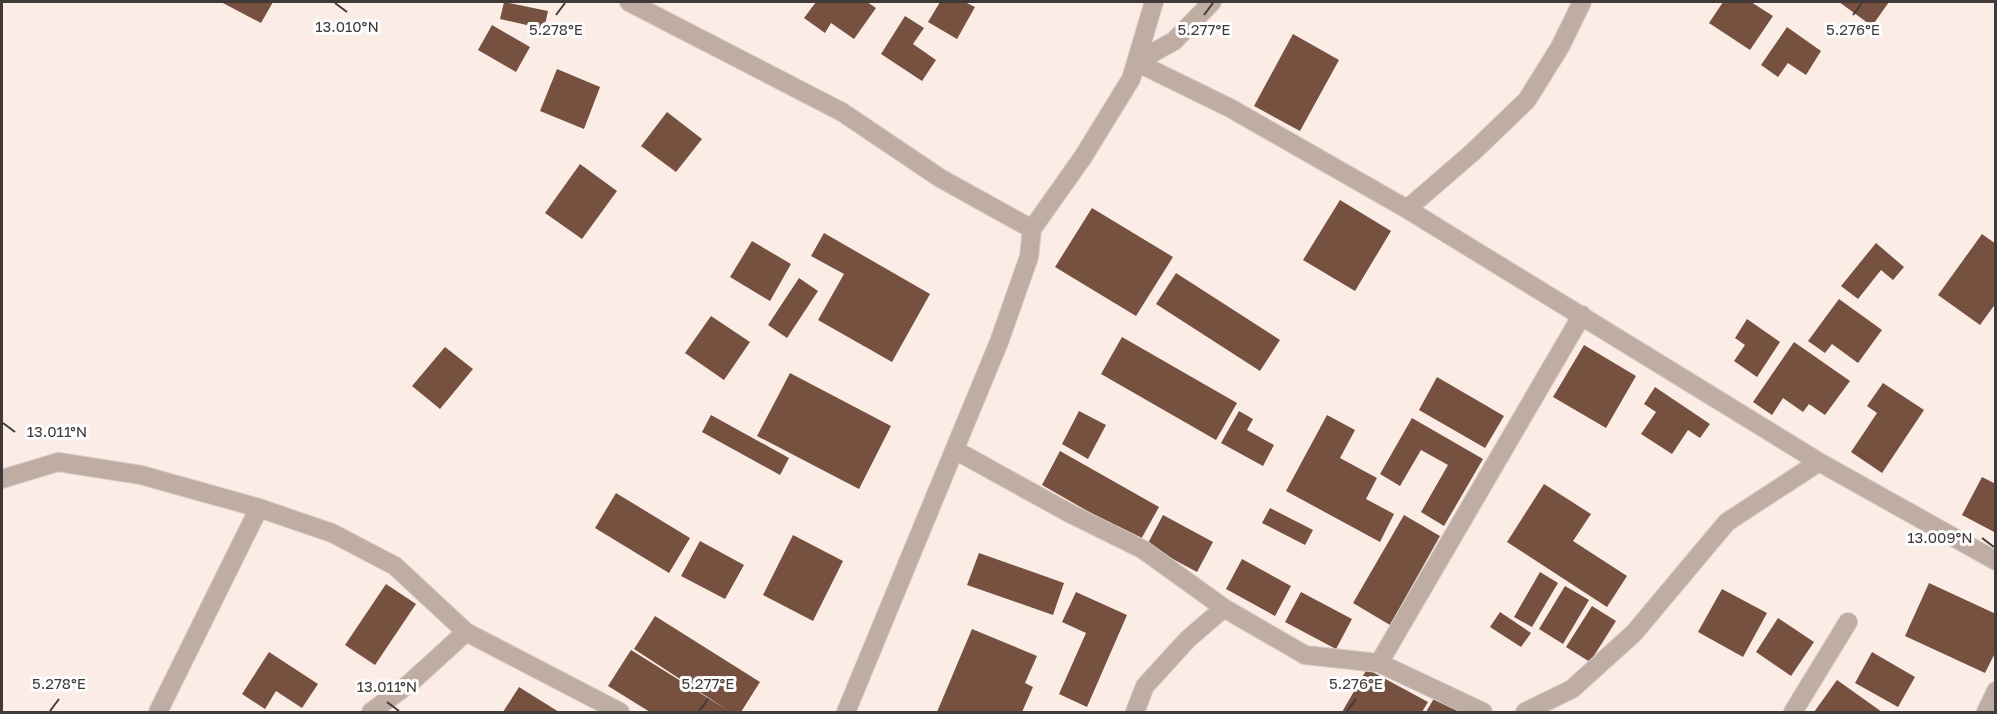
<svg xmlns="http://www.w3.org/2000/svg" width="1997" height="714" font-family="'Golos Text',sans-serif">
	<rect width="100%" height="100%" fill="#fbede6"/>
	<path fill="#765140" d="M221,2H273L261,23Z
		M504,2L548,11L544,29L500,19Z
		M816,2H867L876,8L854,39L831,23L825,33L804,18Z
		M940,2H965L975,7L957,39L928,22Z
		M1723,2H1751L1773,16L1750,50L1709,23Z
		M1839,2H1889L1872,26Z
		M905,16L924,28L913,44L936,60L922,81L881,54Z
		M492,25L530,47L516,72L478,50Z
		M1787,27L1821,51L1806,75L1788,63L1778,77L1761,65Z
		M1293,34L1339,60L1300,131L1254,106Z
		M557,69L600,87L584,129L540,111Z
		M667,112L702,139L676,172L641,146Z
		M580,164L617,191L582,239L545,213Z
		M1340,200L1391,231L1355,291L1303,260Z
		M1092,208L1173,257L1136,316L1055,267Z
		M824,233L930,294L892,362L818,320L844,274L811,256Z
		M1982,234L1996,244V303L1980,325L1938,295Z
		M752,241L791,264L770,301L730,277Z
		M1876,243L1904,267L1893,280L1881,270L1858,299L1841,286Z
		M1176,273L1280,340L1260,371L1156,304Z
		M799,278L818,291L787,338L768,325Z
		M1839,299L1882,330L1858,363L1832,344L1825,353L1808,341Z
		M711,316L750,342L724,380L685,353Z
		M1747,319L1780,342L1757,377L1734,361L1745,345L1735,338Z
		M1122,337L1237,403L1216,440L1101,374Z
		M1794,342L1850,381L1825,415L1809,404L1803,412L1783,398L1772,415L1753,402Z
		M1584,345L1636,376L1606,428L1553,397Z
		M445,347L473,369L440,409L412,386Z
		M790,373L891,426L859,489L757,436Z
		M1437,377L1504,416L1485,448L1419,410Z
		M1883,383L1924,410L1882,473L1851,452L1877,413L1867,406Z
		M1655,387L1710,424L1700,438L1688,430L1672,454L1641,434L1656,412L1644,404Z
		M1079,411L1106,425L1088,459L1062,444Z
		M1239,411L1253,419L1247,430L1274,445L1263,466L1221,443Z
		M711,415L789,458L780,475L702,432Z
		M1327,415L1355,430L1340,458L1377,478L1366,499L1394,514L1380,542L1286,491Z
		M1412,418L1483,459L1444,526L1421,512L1448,465L1421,450L1400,486L1380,474Z
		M1060,451L1159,507L1140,541L1042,485Z
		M1982,477L1996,484V533L1962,515Z
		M1544,484L1591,514L1573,541L1627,576L1607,607L1507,542Z
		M616,493L690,538L669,573L595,528Z
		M1270,508L1313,530L1305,545L1262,523Z
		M1163,515L1213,542L1197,572L1147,545Z
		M1404,515L1440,536L1390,625L1353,603Z
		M793,535L843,561L813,621L763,595Z
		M700,541L744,565L725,599L681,576Z
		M979,553L1064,583L1053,615L967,585Z
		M1242,559L1291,586L1275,616L1226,589Z
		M1540,572L1558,583L1532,627L1514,617Z
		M1929,583L1996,614V651L1985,673L1905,636Z
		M386,584L416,604L375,665L345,645Z
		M1565,586L1589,600L1563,644L1539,629Z
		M1722,589L1767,613L1743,657L1698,632Z
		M1076,592L1127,615L1087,707L1059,694L1086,633L1062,622Z
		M1301,592L1352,619L1336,649L1285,622Z
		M1592,606L1616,621L1590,662L1566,647Z
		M1500,612L1531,633L1521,647L1490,627Z
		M655,616L760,682L741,712H650L608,686L631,650L729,711L634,649Z
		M1778,618L1814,642L1791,676L1756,652Z
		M972,629L1037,656L1025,683L1033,687L1022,712H937Z
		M269,652L318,684L302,708L276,691L265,709L242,694Z
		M1872,652L1915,677L1898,707L1855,683Z
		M1367,669L1428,702L1422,712H1342Z
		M1837,680L1882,712H1814Z
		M519,687L559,712H503Z
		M1436,695L1465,712H1426Z"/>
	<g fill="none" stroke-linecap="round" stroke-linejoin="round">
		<g stroke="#d5c9c3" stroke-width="20">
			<path id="minor" d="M629,2L842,112L940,178L1032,229
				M1136,62L1230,108L1407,209L1819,462L1996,561
				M1136,62L1174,41L1212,2
				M1407,209L1473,152L1527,100L1560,47L1582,2
				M955,450L1069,513L1142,549L1224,608
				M2,479L58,462L141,475L259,508L332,533L395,566L466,632
				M1379,663L1582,315
				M158,712L259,508
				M371,712L410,683L466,632L620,712
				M846,712L999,342L1029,257L1032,229L1083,157L1131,79L1154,2
				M1135,712L1145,686L1188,639L1224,608L1305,655L1379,663L1483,712
				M1525,712L1572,689L1634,633L1727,522L1819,462
				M1793,712L1848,622
				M1986,712L1996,691"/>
		</g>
		<use href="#minor" stroke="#bfaca3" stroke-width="18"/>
	</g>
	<path fill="none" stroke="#3f3a37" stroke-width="2" d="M335,3L347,12M556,15L565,3M1204,15L1213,3M1853,15L1862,3M3,423L15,432M1982,538L1994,547M387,702L399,711M50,711L59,699M699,711L708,699M1347,711L1356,699"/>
	<g font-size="15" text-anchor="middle" fill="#3f3a37" stroke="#fdfdfd" stroke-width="6" stroke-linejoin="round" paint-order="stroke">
		<text x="347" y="32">13.010°N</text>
		<text x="556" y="35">5.278°E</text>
		<text x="1204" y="35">5.277°E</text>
		<text x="1853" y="35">5.276°E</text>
		<text x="57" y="437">13.011°N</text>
		<text x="1940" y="543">13.009°N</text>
		<text x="59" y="689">5.278°E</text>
		<text x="708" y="689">5.277°E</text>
		<text x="1356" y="689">5.276°E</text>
		<text x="387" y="692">13.011°N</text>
	</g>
	<rect width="1997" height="714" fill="none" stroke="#3f3a37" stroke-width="6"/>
</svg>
